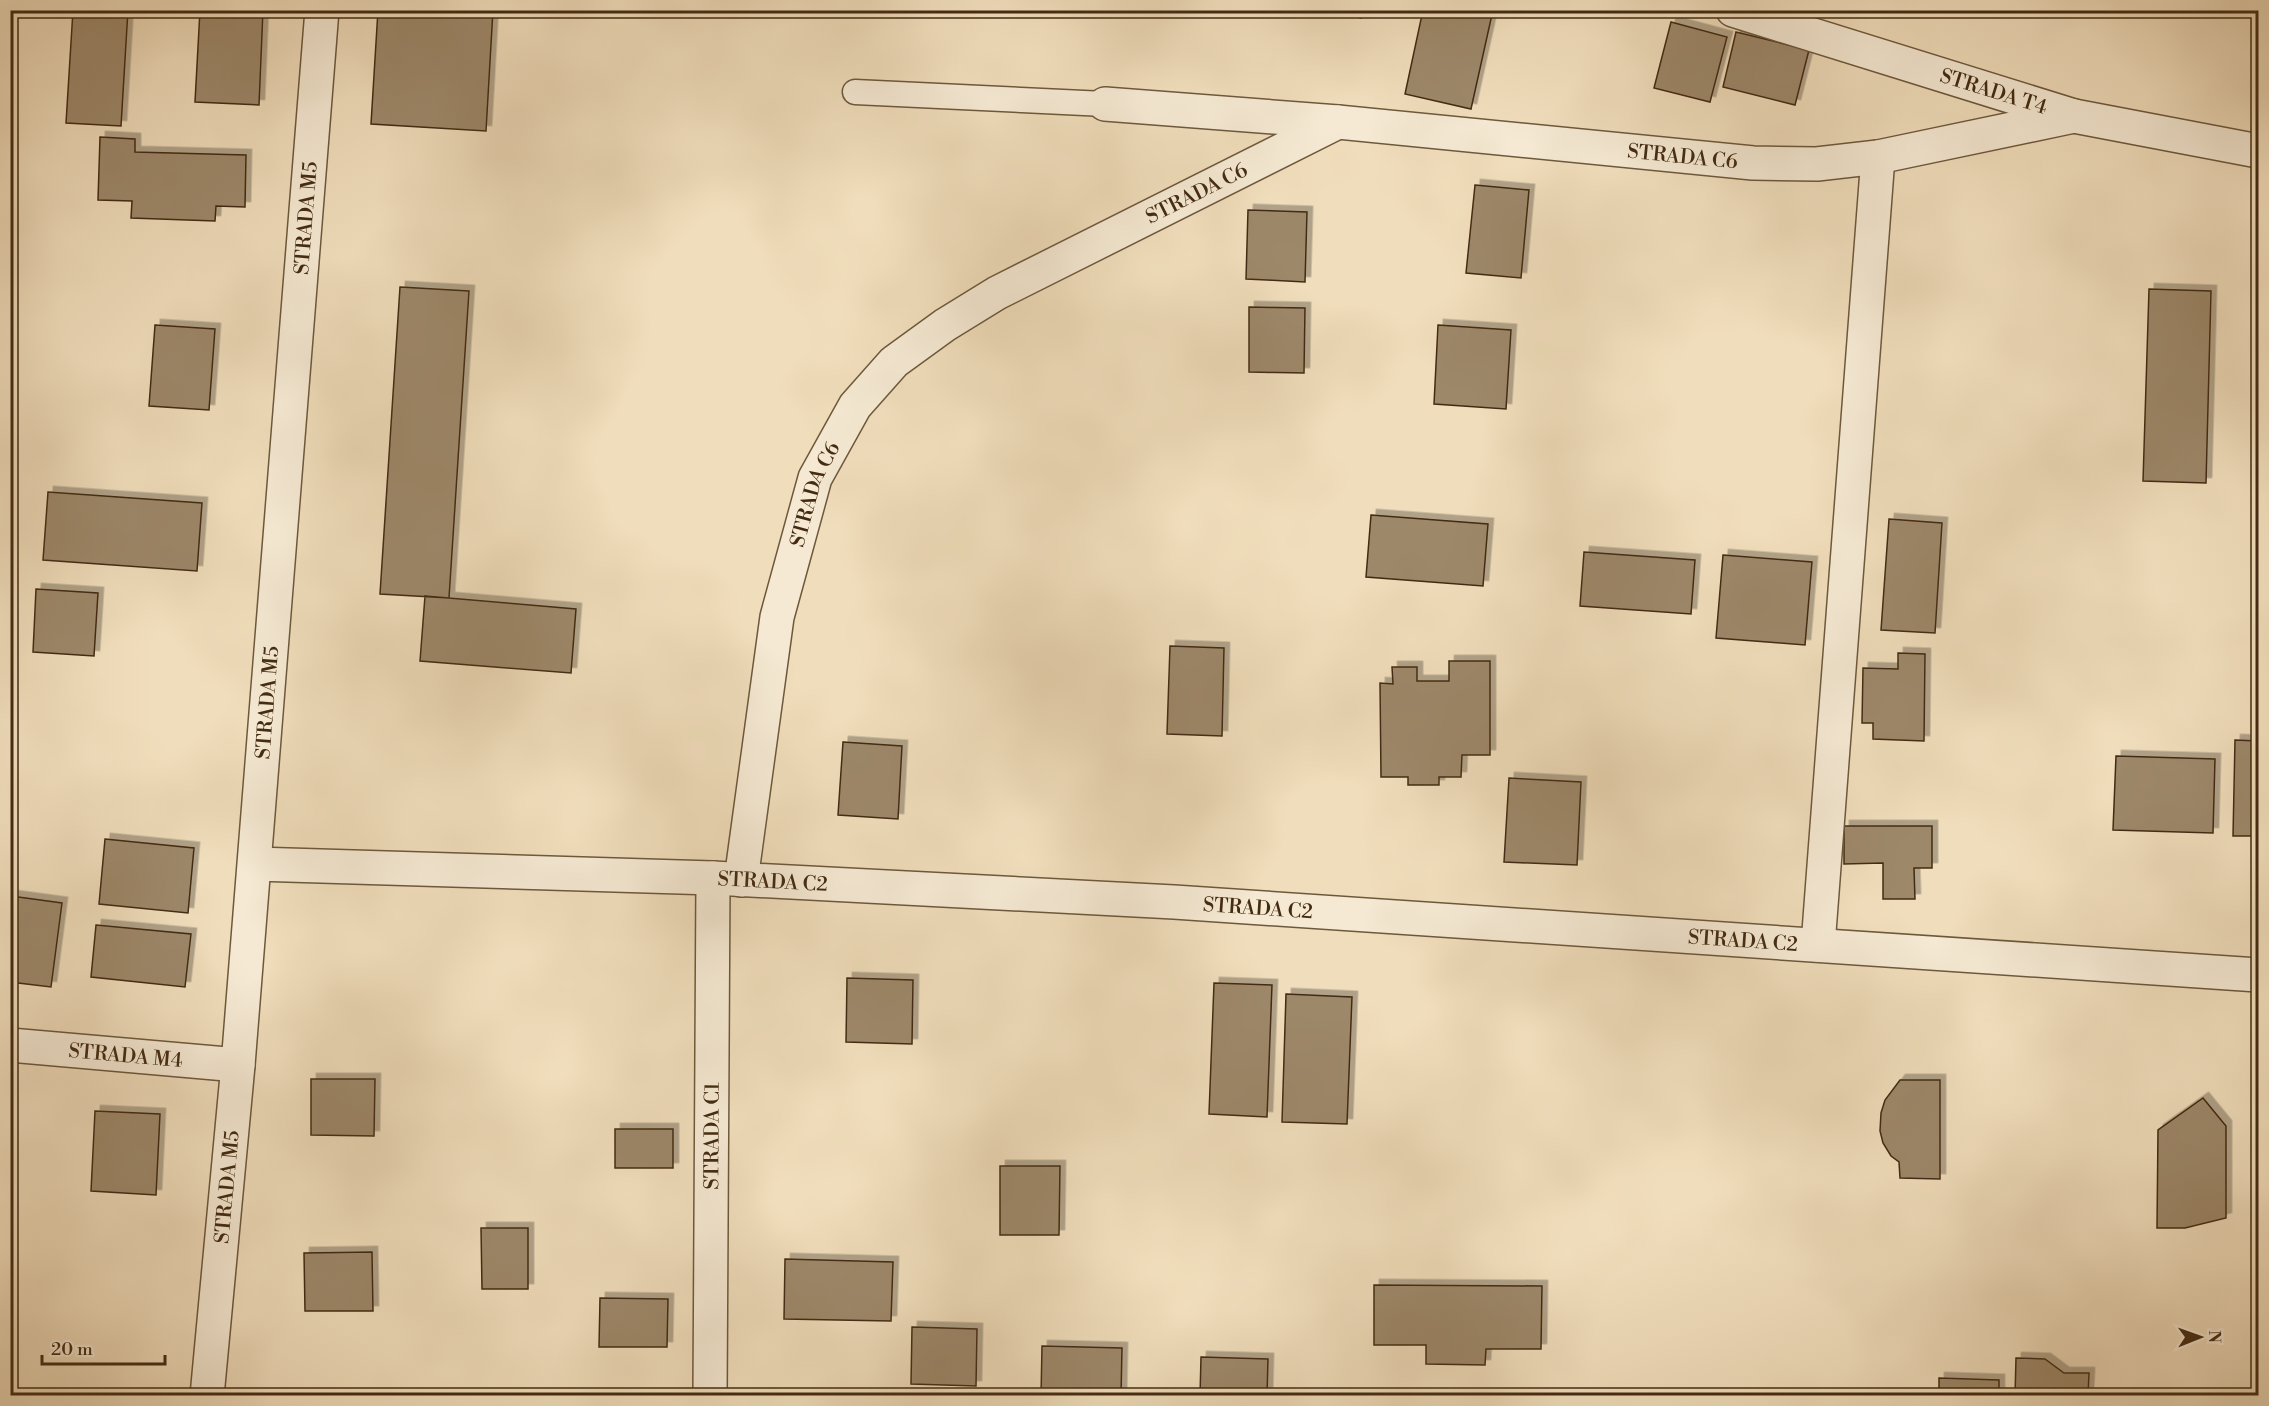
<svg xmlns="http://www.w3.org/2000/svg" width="2269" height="1406" font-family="'Libre Bodoni',serif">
	<defs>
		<filter id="shadow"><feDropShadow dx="5.5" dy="-5.5" stdDeviation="0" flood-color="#0004"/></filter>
	</defs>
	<rect width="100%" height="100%" fill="#f0ddbb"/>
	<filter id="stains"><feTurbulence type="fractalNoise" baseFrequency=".00333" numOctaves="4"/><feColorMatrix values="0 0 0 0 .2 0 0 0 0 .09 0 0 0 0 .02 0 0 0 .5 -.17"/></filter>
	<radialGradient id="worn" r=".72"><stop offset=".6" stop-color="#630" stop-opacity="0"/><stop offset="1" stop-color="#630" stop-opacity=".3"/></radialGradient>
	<path fill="#9d886a" stroke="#432b12" stroke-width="1.5" filter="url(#shadow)" d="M73,10H128L121,126L66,123Z
		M200,10H263L259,105L195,102Z
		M378,10H493L486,131L371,124Z
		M1334,10H1363L1361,18Z
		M1423,10H1493L1471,109L1405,94Z
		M1671,22L1727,37L1710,102L1654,88Z
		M1736,32L1809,50L1795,105L1723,87Z
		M100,137L135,139V152L246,155L245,207L216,206L215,221L131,218L132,201L98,200Z
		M1475,185L1529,190L1521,278L1466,273Z
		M1248,210L1307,212L1305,282L1246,279Z
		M400,287L469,291L449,598L380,594Z
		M2149,289L2211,291L2206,483L2143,481Z
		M1249,307L1305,308L1304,373L1249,372Z
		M155,325L215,329L209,410L149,406Z
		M1438,325L1511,330L1506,409L1434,404Z
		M48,492L202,503L197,571L43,560Z
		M1371,515L1488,524L1483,586L1366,577Z
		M1889,519L1942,523L1935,633L1881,630Z
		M1584,552L1695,560L1691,614L1580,606Z
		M1723,555L1812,562L1805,645L1716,638Z
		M36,589L98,593L94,656L33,652Z
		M425,596L576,609L571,673L420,661Z
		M1170,646L1224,648L1222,736L1167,734Z
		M1898,653L1925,654L1924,741L1873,739V723H1862L1863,668L1898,669Z
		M1449,661H1490V755H1462L1461,777H1439V785H1408V777H1381L1380,683L1393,684L1392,667H1417V681H1449Z
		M2235,740L2258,741V836H2233Z
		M843,742L902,746L898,819L838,815Z
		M2116,756L2215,759L2213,833L2113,830Z
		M1509,778L1581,782L1577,865L1504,862Z
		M1844,826H1932V868H1914L1915,899H1883V863L1844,864Z
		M105,839L194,848L188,913L99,904Z
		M11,896L62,903L51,987L10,982Z
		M96,925L191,934L185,987L91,977Z
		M847,978L913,980L912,1044L846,1042Z
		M1214,983L1272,985L1267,1117L1209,1114Z
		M1286,994L1352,997L1347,1124L1282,1122Z
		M311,1079H375L374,1136L311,1135Z
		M1900,1080H1940V1179L1900,1178L1899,1162L1891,1156L1883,1143L1880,1131L1881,1113L1885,1100Z
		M2203,1098L2226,1126V1218L2185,1228H2157L2158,1130Z
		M95,1111L160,1114L156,1195L91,1191Z
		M615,1129H673V1168H615Z
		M1000,1166H1060L1059,1235H1000Z
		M481,1228H528V1289H482Z
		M372,1252L373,1311H305L304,1253Z
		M785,1259L893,1262L891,1321L784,1319Z
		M1374,1285L1542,1286L1541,1349H1486L1485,1365L1426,1364V1345H1374Z
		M600,1298L668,1299L667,1347H599Z
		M912,1327L977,1329L976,1386L911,1384Z
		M1042,1346L1122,1348L1121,1396H1041Z
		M1201,1357L1268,1359L1267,1396H1200Z
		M2016,1358L2045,1359L2064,1373H2089L2088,1396H2015Z
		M1939,1378L1999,1380V1396H1939Z"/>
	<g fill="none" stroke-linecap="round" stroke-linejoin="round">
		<g stroke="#6e583c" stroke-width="27">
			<path id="lane" d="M855,92L1105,104"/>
		</g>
		<g stroke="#6e583c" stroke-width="36">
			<g id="street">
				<path id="s1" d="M1733,10L2074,116L2258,151"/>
				<path id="s2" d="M1105,104L1338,122L1753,163L1817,164L1878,157L2074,116"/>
				<path id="s3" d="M255,864L713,878L1174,902L2258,975"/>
				<path id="s4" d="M741,880L777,617L815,478L855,406L894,362L945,325L997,293L1338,122"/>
				<path d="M1818,945L1878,157"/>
				<path id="s5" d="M10,1045L238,1065"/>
				<path id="s6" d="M207,1396L238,1065L322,10"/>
				<path id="s7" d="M710,1396L713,878"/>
			</g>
		</g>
		<use href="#lane" stroke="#f5e9d3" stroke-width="24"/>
		<use href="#street" stroke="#f5e9d3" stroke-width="33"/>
	</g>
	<g text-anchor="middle" stroke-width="6" stroke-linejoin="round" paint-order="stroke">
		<g font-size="20" fill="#432b12" stroke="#f5e9d3">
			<text dy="7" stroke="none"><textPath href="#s1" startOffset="273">STRADA T4</textPath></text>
			<text dy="7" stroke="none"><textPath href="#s2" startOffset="580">STRADA C6</textPath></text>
			<text dy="7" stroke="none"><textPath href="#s4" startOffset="898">STRADA C6</textPath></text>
			<text dy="7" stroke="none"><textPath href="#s6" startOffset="1182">STRADA M5</textPath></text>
			<text dy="7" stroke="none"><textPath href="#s4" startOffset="394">STRADA C6</textPath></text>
			<text dy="7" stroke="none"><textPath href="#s6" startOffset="696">STRADA M5</textPath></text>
			<text dy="7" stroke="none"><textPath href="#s3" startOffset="518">STRADA C2</textPath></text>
			<text dy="7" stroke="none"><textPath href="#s3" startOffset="1004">STRADA C2</textPath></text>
			<text dy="7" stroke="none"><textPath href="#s3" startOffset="1490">STRADA C2</textPath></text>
			<text dy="7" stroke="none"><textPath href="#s5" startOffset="116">STRADA M4</textPath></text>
			<text dy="7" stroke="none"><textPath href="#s7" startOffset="260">STRADA C1</textPath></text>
			<text dy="7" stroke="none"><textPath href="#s6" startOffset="210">STRADA M5</textPath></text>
		</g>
	</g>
	<rect width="2269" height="1406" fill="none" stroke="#f0ddbb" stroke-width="36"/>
	<rect x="12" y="12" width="2245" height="1382" fill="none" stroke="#432b12" stroke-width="3"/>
	<rect x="18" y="18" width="2233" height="1370" fill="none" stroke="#432b12" stroke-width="1.5"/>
	<g transform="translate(2200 1337) rotate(89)" stroke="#f5e9d3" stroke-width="4.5" paint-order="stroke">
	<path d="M0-4.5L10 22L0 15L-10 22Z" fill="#432b12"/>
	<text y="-9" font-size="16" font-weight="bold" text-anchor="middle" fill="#432b12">N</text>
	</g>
	<path d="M42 1355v9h123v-9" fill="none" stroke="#432b12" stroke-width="3"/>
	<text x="51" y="1355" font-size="18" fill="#432b12" stroke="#f5e9d3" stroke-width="4.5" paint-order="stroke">20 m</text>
	<rect width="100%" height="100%" filter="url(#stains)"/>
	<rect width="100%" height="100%" fill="url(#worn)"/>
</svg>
